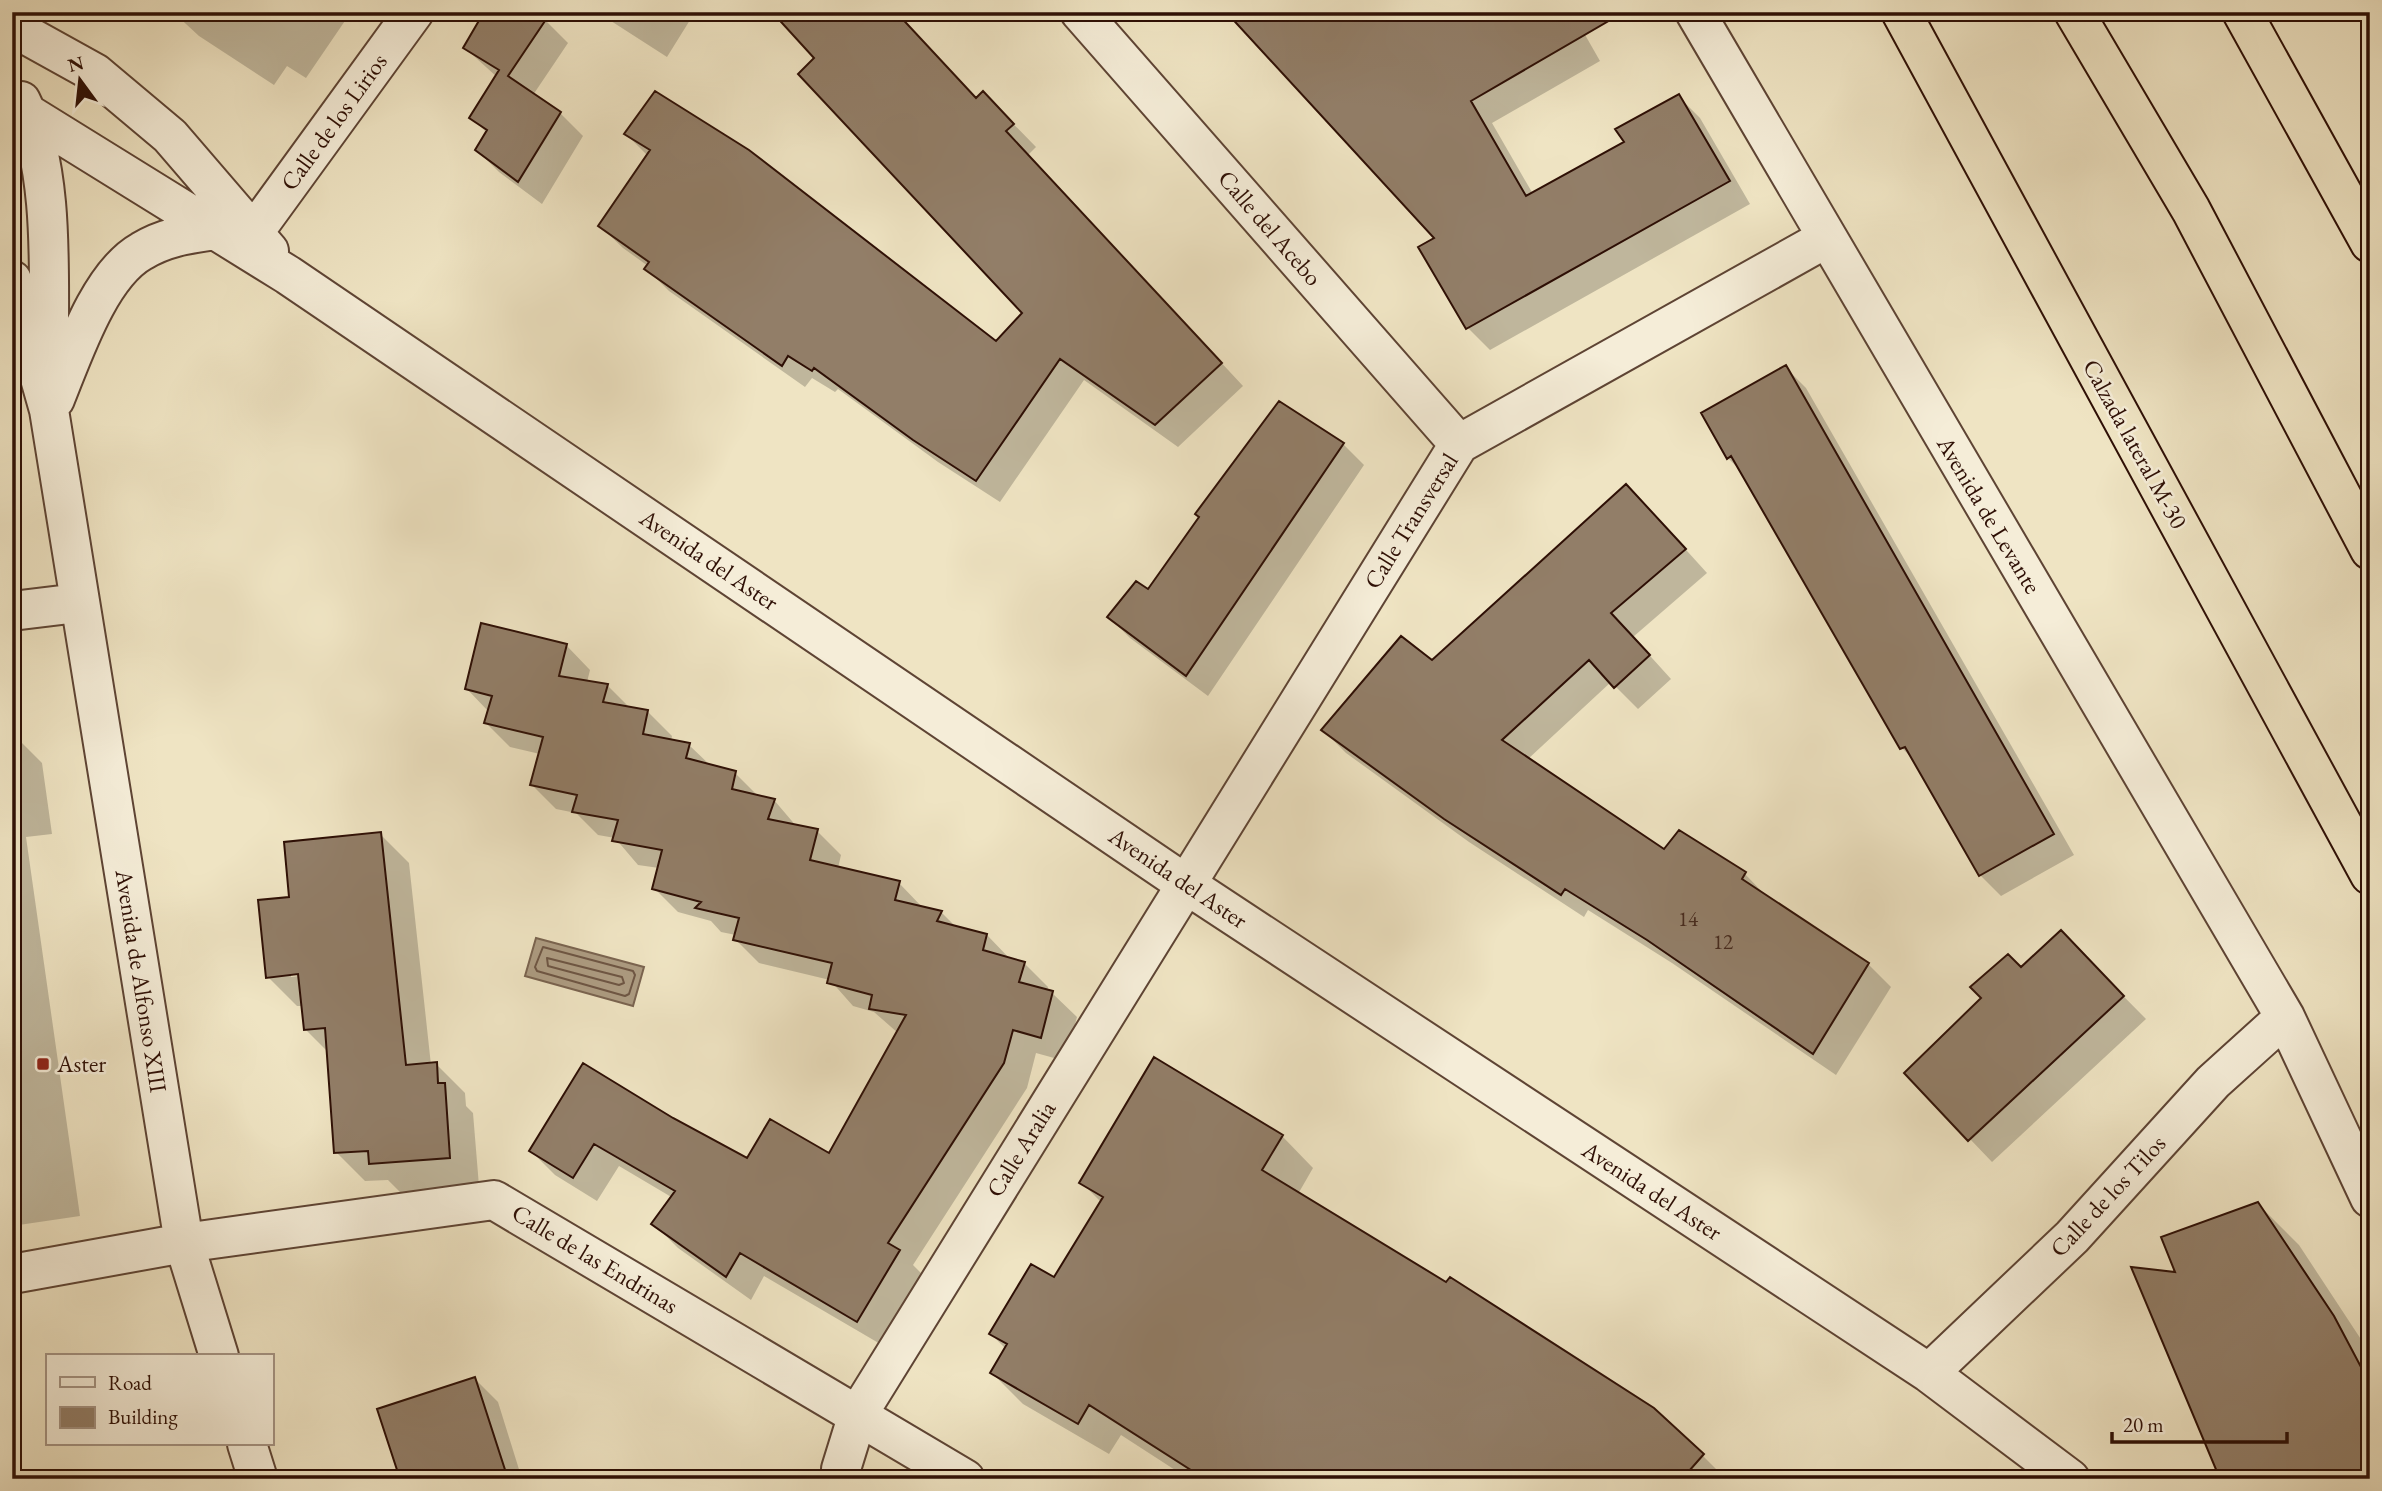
<svg xmlns="http://www.w3.org/2000/svg" width="2382" height="1491" font-family="'EB Garamond',serif">
	<rect width="100%" height="100%" fill="#efe4c3"/>
	<filter id="stains"><feTurbulence type="fractalNoise" baseFrequency=".00286" numOctaves="4"/><feColorMatrix values="0 0 0 0 .2 0 0 0 0 .09 0 0 0 0 .02 0 0 0 .5 -.17"/></filter>
	<radialGradient id="worn" r=".72"><stop offset=".6" stop-color="#630" stop-opacity="0"/><stop offset="1" stop-color="#630" stop-opacity=".3"/></radialGradient>
	<path fill="#ad9c82" stroke="#7a6450" stroke-width="2" d="M536,938L644,967L633,1006L525,976Z"/>
	<path fill="#0003" fill-rule="evenodd" d="M173,12H351L306,78L287,66L274,85L199,36Z
		M597,12H695L667,57Z
		M1228,12H1572L1600,61L1492,123L1533,194L1626,143L1678,96L1700,118L1750,204L1490,350L1468,328L1437,238Z
		M545,20L568,43L533,95L560,113L583,136L542,204L499,172L477,150L487,133L471,117L497,77L465,48Z
		M983,93L1036,147L1028,155L1243,386L1178,447L1084,380L1000,502L938,462L838,389L835,392L812,378L805,387L669,291L646,268L648,266L623,248L600,226L648,156L626,134L996,343L1024,313L977,100Z
		M1786,368L1806,388L2074,855L2001,896L1980,875L1917,763L1902,748L1743,473L1728,458L1703,414Z
		M1343,444L1364,465L1208,696L1130,638L1109,617L1148,591Z
		M1649,509L1707,573L1633,637L1671,679L1638,709L1611,682L1528,759L1665,851L1745,874L1767,897L1868,964L1891,987L1836,1075L1672,963L1588,910L1584,917L1469,842L1346,753L1323,730L1432,662Z
		M566,645L590,670L587,682L608,686L631,709L648,712L672,736L671,741L689,745L711,766L735,773L759,797L774,800L797,827L817,831L841,855L838,868L899,883L923,908L941,912L957,928L987,935L1011,960L1024,963L1048,987L1047,991L1052,993L1077,1017L1065,1061L1036,1053L1027,1088L913,1265L923,1275L882,1345L764,1276L751,1300L678,1248L654,1224L673,1198L619,1166L597,1201L555,1175L531,1151L672,1120L748,1161L829,1155L898,1033L874,1012L853,1006L830,980L759,963L735,939L736,935L721,932L711,921L678,912L654,888L659,868L638,865L615,838L598,835L576,813L556,809L532,785L540,754L510,747L486,723L489,712L467,689Z
		M12,733L42,763L52,834L26,837L80,1216L12,1226Z
		M380,834L409,863L431,1065L436,1064L465,1093L466,1106L473,1113L479,1186L400,1192L388,1180L365,1181L336,1152L329,1053L305,1029L303,1006H297L268,977L291,898ZM306,972L307,975L291,977V973Z
		M2061,933L2146,1019L1992,1162L1970,1139L2021,970Z
		M1282,1136L1313,1168L1298,1194L1702,1455L1726,1479H1189L1121,1435L1109,1454L1023,1404L992,1373L1006,1349L991,1334L1055,1280L1102,1203L1081,1182Z
		M2258,1204L2299,1245L2370,1353V1479L2178,1275Z
		M475,1379L498,1402L522,1479H402Z"/>
	<g fill="none" stroke-linecap="round" stroke-linejoin="round">
		<path stroke="#6e5644" stroke-width="2" d="M543,947L633,971L635,975L629,994L625,996L537,971L535,967Z
			M547,958L622,977L624,983L619,985L548,966Z"/>
	</g>
	<path fill="#927e68" stroke="#2e0f05" stroke-width="2" d="M484,12H551L508,76L561,112L518,182L475,150L487,130L469,118L499,70L463,48Z
		M772,12H896L976,98L983,91L1014,124L1006,131L1222,363L1155,425L1060,359L976,481L913,440L814,368L812,371L788,356L782,366L644,269L649,262L598,226L650,150L624,134L655,91L749,150L996,341L1022,313L798,74L814,58Z
		M1226,12H1624L1471,101L1526,196L1624,142L1615,129L1679,94L1730,181L1466,329L1418,247L1434,238Z
		M1786,365L2054,834L1979,876L1905,747L1900,749L1731,456L1727,459L1701,413Z
		M1279,401L1344,443L1186,676L1107,617L1136,581L1148,589L1199,517L1195,514Z
		M1626,484L1686,549L1611,613L1650,655L1614,688L1589,660L1502,740L1664,849L1679,830L1746,872L1742,879L1869,963L1813,1054L1647,940L1565,889L1561,895L1444,819L1321,730L1401,636L1432,660Z
		M481,623L567,644L559,676L608,684L603,702L648,710L643,734L690,743L686,758L736,771L732,789L775,799L768,819L818,829L810,860L900,881L895,900L942,911L937,921L987,934L983,950L1025,962L1019,982L1053,991L1041,1038L1013,1030L1004,1063L888,1243L900,1250L857,1322L740,1253L726,1277L651,1224L675,1191L594,1144L573,1178L529,1151L583,1063L673,1118L747,1158L770,1119L829,1153L906,1015L869,1009L872,995L827,983L832,963L733,940L739,918L695,908L701,902L652,889L662,850L612,841L618,820L572,812L577,795L530,785L543,737L484,723L492,696L465,689Z
		M381,832L406,1065L437,1062L438,1083H445L450,1158L369,1164L368,1151L334,1153L325,1028L304,1030L298,974L266,978L258,900L289,897L284,842Z
		M2061,930L2124,996L1968,1141L1904,1073L1981,998L1970,987L2008,954L2021,967Z
		M1154,1057L1283,1135L1262,1170L1446,1282L1450,1277L1654,1408L1704,1454L1682,1479H1205L1089,1405L1078,1424L990,1373L1007,1344L989,1334L1031,1264L1054,1277L1103,1197L1079,1183Z
		M2258,1202L2334,1316L2370,1384V1479H2220L2131,1267L2175,1272L2161,1237Z
		M475,1377L508,1479H400L377,1409Z"/>
	<g fill="none" stroke-linecap="round" stroke-linejoin="round">
		<g stroke="#5e4434" stroke-width="42">
			<path id="minor" d="M1080,12L1459,444
				M1695,12L2285,1017L2370,1198
				M12,27L95,73L170,136L269,251
				M21,101C56,170 48,282 49,359
				M12,104L288,275L1184,883L1929,1373L2070,1479
				M254,232L414,12
				M12,280L49,410L184,1243L219,1356
				M55,399C73,355 99,275 142,251C165,237 188,234 215,230
				M12,611L78,603
				M12,1274L184,1243L494,1200L965,1479
				M1929,1373L2072,1237L2213,1082L2285,1017
				M247,1444L258,1479
				M844,1479L841,1469L858,1414L1459,444L1825,239"/>
		</g>
		<g stroke="#2e0f05" stroke-width="42">
			<path id="highway" d="M1901,12L2370,875
				M2074,12L2191,210L2370,550
				M2242,12L2370,243"/>
		</g>
		<use href="#minor" stroke="#f5edd8" stroke-width="38"/>
		<use href="#highway" stroke="#efe4c3" stroke-width="38"/>
	</g>
	<rect fill="#8f2418" stroke="#f5edd8" stroke-width="2.5" x="36" y="1057" width="14" height="14" rx="3.5"/>
	<g text-anchor="middle" stroke-width="5" stroke-linejoin="round" paint-order="stroke">
		<g font-size="21" fill="#472b1e">
			<text x="1688" y="926">14</text>
			<text x="1723" y="949">12</text>
		</g>
		<g font-size="24" fill="#2e0f05" stroke="#f5edd8">
			<text transform="translate(334 122) rotate(-54)" y="8">Calle de los Lirios</text>
			<text transform="translate(1270 228) rotate(49)" y="8">Calle del Acebo</text>
			<text transform="translate(2135 444) rotate(61)" y="8">Calzada lateral M-30</text>
			<text transform="translate(1989 515) rotate(59)" y="8">Avenida de Levante</text>
			<text transform="translate(1411 521) rotate(-58)" y="8">Calle Transversal</text>
			<text transform="translate(709 560) rotate(34)" y="8">Avenida del Aster</text>
			<text transform="translate(1178 878) rotate(34)" y="8">Avenida del Aster</text>
			<text transform="translate(141 981) rotate(81)" y="8">Avenida de Alfonso XIII</text>
			<text transform="translate(1021 1149) rotate(-58)" y="8">Calle Aralia</text>
			<text transform="translate(1652 1191) rotate(33)" y="8">Avenida del Aster</text>
			<text transform="translate(2108 1196) rotate(-47)" y="8">Calle de los Tilos</text>
			<text transform="translate(595 1259) rotate(31)" y="8">Calle de las Endrinas</text>
		</g>
		<g font-size="24" fill="#2e0f05" stroke="#f5edd8" text-anchor="start">
			<text x="57" y="1072">Aster</text>
		</g>
	</g>
	<rect width="2382" height="1491" fill="none" stroke="#efe4c3" stroke-width="42"/>
	<rect x="14" y="14" width="2354" height="1463" fill="none" stroke="#2e0f05" stroke-width="3.5"/>
	<rect x="21" y="21" width="2340" height="1449" fill="none" stroke="#2e0f05" stroke-width="2"/>
	<rect x="46" y="1354" width="228" height="91" fill="#f5edd8" stroke="#a59484" stroke-width="2"/>
	<rect x="60" y="1377" width="35" height="10" fill="#f5edd8" stroke="#a59484" stroke-width="2"/>
	<text x="108" y="1390" font-size="21" fill="#2e0f05">Road</text>
	<rect x="60" y="1407" width="35" height="21" fill="#927e68" stroke="#a59484" stroke-width="2"/>
	<text x="108" y="1424" font-size="21" fill="#2e0f05">Building</text>
	<g transform="translate(80 80) rotate(345)" stroke="#f5edd8" stroke-width="5" paint-order="stroke">
	<path d="M0-5L12 26L0 18L-12 26Z" fill="#2e0f05"/>
	<text y="-10" font-size="19" font-weight="bold" text-anchor="middle" fill="#2e0f05">N</text>
	</g>
	<path d="M2112 1432v10h175v-10" fill="none" stroke="#2e0f05" stroke-width="3.5"/>
	<text x="2123" y="1432" font-size="21" fill="#2e0f05" stroke="#f5edd8" stroke-width="5" paint-order="stroke">20 m</text>
	<rect width="100%" height="100%" filter="url(#stains)"/>
	<rect width="100%" height="100%" fill="url(#worn)"/>
</svg>
